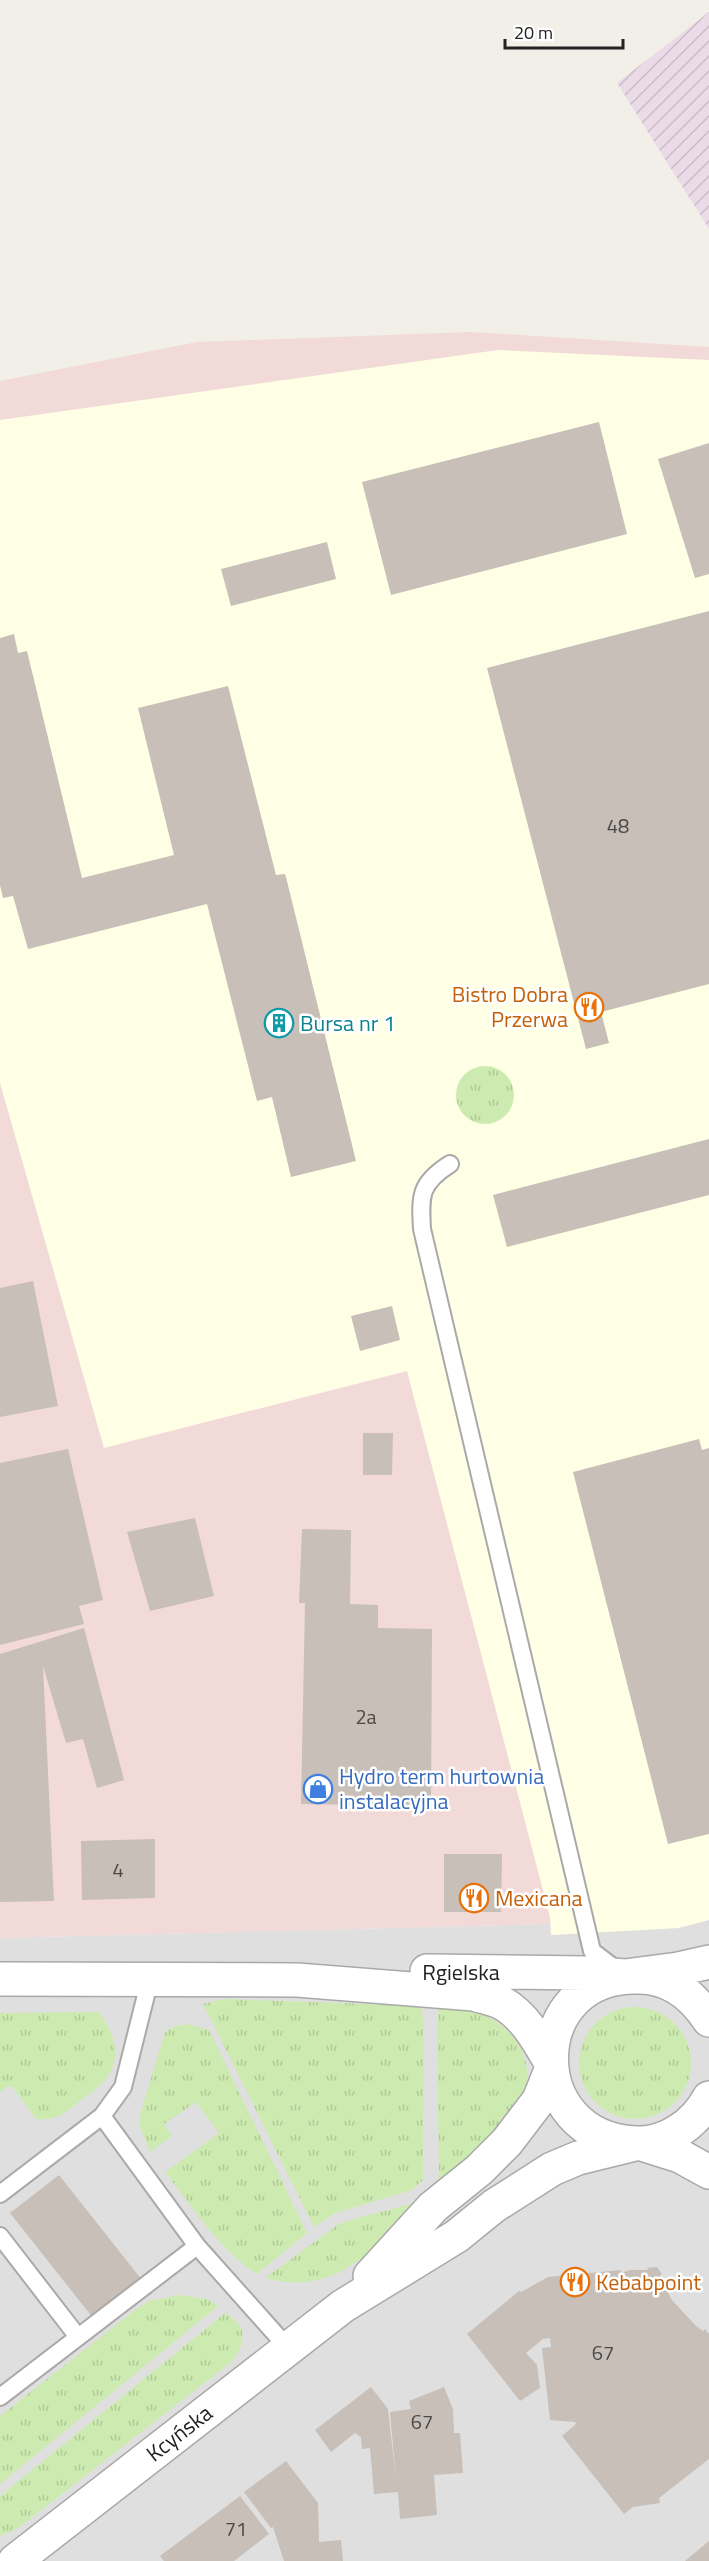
<svg xmlns="http://www.w3.org/2000/svg" width="709" height="2561" font-family="'Titillium Web',sans-serif">
	<defs>
		<pattern id="industrial-furrows" width="10" height="10" patternUnits="userSpaceOnUse" patternTransform="scale(1.5)"><rect width="10" height="10" fill="#ebdbe8"/><path d="M-1 1l2-2M0 10L10 0M9 11l2-2" fill="none" stroke="#c9bcc7"/></pattern>
		<pattern id="grass-tufts" width="24" height="20" patternUnits="userSpaceOnUse" patternTransform="scale(1.5)"><rect width="24" height="20" fill="#cdebb0"/><path d="M3 7l-1-3M5 7V3M7 7l1-3M15 17l-1-3M17 17v-4M19 17l1-3" fill="none" stroke="#b0c997"/></pattern>
	</defs>
	<rect width="100%" height="100%" fill="#f2efe9"/>
	<path fill="#e0dfdf" d="M709,1914V2561H0V1938L702,1920Z"/>
	<path fill="#f2dad9" d="M471,332L709,347V1914L702,1920L0,1938V381L197,342Z"/>
	<path fill="url(#industrial-furrows)" d="M709,12V229L617,83Z"/>
	<path fill="#ffffe5" d="M498,350L709,360V1920L679,1928L551,1935L550,1917L407,1371L104,1448L0,1083V420Z"/>
	<path fill="url(#grass-tufts)" d="M456 1095a29 29 0 1 1 58 0a29 29 0 1 1-58 0Z
		M223,1999L421,2006L424,2024L423,2180L412,2190L335,2213L314,2227L203,2004Z
		M579 2063a56 56 0 1 1 112 0a56 56 0 1 1-112 0Z
		M439,2008C471,2010 497,2013 516,2041C556,2101 479,2148 439,2182L437,2025Z
		M99,2012C114,2032 123,2057 106,2079C100,2087 89,2094 81,2100C66,2112 57,2121 36,2119L11,2085L0,2092V2013Z
		M187,2024L209,2030L307,2233L257,2274C219,2249 193,2208 165,2172L219,2133L196,2102L164,2124L172,2136L150,2152L140,2127V2115L165,2032L175,2026Z
		M421,2201C374,2247 338,2298 265,2278L340,2223Z
		M179,2295L207,2299L218,2306L0,2484V2416L135,2310L149,2301Z
		M225,2313C250,2326 245,2345 230,2363L17,2529L0,2536V2496Z"/>
	<path fill="#c7bfb8" d="M599,422L627,534L391,595L362,482Z
		M709,443V574L695,578L658,459Z
		M327,542L336,579L231,606L221,569Z
		M709,611V984L601,1012L609,1043L586,1049L487,668Z
		M14,634L18,653L27,651L82,878L174,855L138,708L228,686L276,875L285,874L286,877L356,1161L291,1177L272,1097L257,1101L207,904L28,949L13,896L3,898L0,885V638Z
		M709,1139V1195L507,1247L493,1195Z
		M33,1281L58,1406L0,1417V1288Z
		M392,1306L400,1340L360,1351L351,1316Z
		M363,1433H393L392,1475H363Z
		M699,1439L702,1450L709,1448V1834L668,1844L573,1472Z
		M68,1449L103,1600L79,1606L84,1624L0,1645V1463Z
		M195,1518L214,1596L150,1611L127,1532Z
		M302,1529L351,1530L350,1604L378,1605V1628L432,1629L431,1806L301,1804L305,1603H299Z
		M84,1628L124,1780L97,1788L83,1739L66,1743L43,1666L54,1901L0,1902V1654Z
		M155,1839V1898L82,1900L81,1841Z
		M444,1854H502L501,1912H444Z
		M59,2175L142,2280L93,2318L10,2213Z
		M657,2267L662,2274L660,2275L663,2284L672,2300L696,2326L703,2331L705,2329L709,2334V2459L659,2498L660,2503L633,2507L624,2514L562,2436L576,2424L575,2422L550,2420L542,2348L551,2347L550,2338L543,2339L526,2353L537,2365L540,2388L520,2401L467,2334L519,2291L521,2292L548,2277L621,2270V2273L630,2270H648L647,2268Z
		M371,2387L388,2409L396,2480L390,2412L411,2409L409,2401L444,2387L453,2409L454,2433H460L463,2473L434,2475L437,2515L400,2519L398,2492L374,2494L370,2448L362,2449L361,2437L355,2433L331,2452L315,2430Z
		M286,2461L318,2503L319,2542L341,2540L343,2561H284L273,2527L281,2522L271,2528L244,2492Z
		M240,2496L269,2534L234,2561H164L160,2556Z
		M709,2541V2561H685Z"/>
	<g fill="none" stroke-linecap="round" stroke-linejoin="round">
		<g stroke="#a9a9a9" stroke-width="20">
			<path id="service" d="M450,1164C420,1183 420,1195 422,1229L592,1951L617,1970
				M102,2116L197,2246
				M0,2194L102,2116L123,2087L150,1979
				M0,2236L78,2337
				M0,2397L197,2246L288,2348"/>
		</g>
		<g stroke="#a9a9a9" stroke-width="36">
			<path id="tertiary" d="M427,1971L586,1973L625,1976L678,1969L709,1962
				M0,1979L297,1980L474,1994C483,1997 494,1999 502,2003C524,2015 538,2040 550,2061
				M709,2020C692,1994 670,1977 639,1977C525,1973 521,2137 635,2143C666,2145 695,2124 709,2098
				M639,2143L680,2156L709,2172
				M370,2276L433,2207L479,2170L507,2142L539,2100L551,2070
				M15,2561L343,2306L457,2236L494,2206L552,2169L578,2158L639,2143"/>
		</g>
		<use href="#service" stroke="#fff" stroke-width="16"/>
		<use href="#tertiary" stroke="#fff" stroke-width="33"/>
	</g>
	<defs>
		<g id="restaurant-ring" transform="scale(1.5)"><circle r="9.5" fill="#fff" stroke="#e8710a" stroke-width="1.5"/><path d="M-5-6h1v4h1v-4h1v4h1v-4h1v5L-1.5 .5V6h-2V.5L-5-1ZM5-6V6H3V1.5H1.5Q1.5-4 5-6Z" fill="#e8710a"/></g>
		<g id="building-ring" transform="scale(1.5)"><circle r="9.5" fill="#fff" stroke="#0f9aa8" stroke-width="1.5"/><path d="M-4-6H4V6H1V3H-1V6H-4ZM-2.5-4.3h1.7v1.8h-1.7ZM.8-4.3h1.7v1.8H.8ZM-2.5-1h1.7V.8h-1.7ZM.8-1h1.7V.8H.8Z" fill="#0f9aa8"/></g>
		<g id="shop-ring" transform="scale(1.5)"><circle r="9.5" fill="#fff" stroke="#3f7fe0" stroke-width="1.5"/><path d="M-5-2.5h2.3a2.7 3.5 0 0 1 5.4 0H5L5.5 6h-11ZM-1.5-2.5h3a1.5 2.3 0 0 0-3 0Z" fill="#3f7fe0"/></g>
	</defs>
	<g fill-rule="evenodd">
		<use href="#restaurant-ring" x="589" y="1007"/>
		<use href="#building-ring" x="279" y="1023"/>
		<use href="#shop-ring" x="318" y="1789"/>
		<use href="#restaurant-ring" x="474" y="1898"/>
		<use href="#restaurant-ring" x="575" y="2282"/>
	</g>
	<g text-anchor="middle" stroke-width="5" stroke-linejoin="round" paint-order="stroke">
		<g font-size="20" fill="#4b4948">
			<text x="618" y="833">48</text>
			<text x="366" y="1724">2a</text>
			<text x="118" y="1877">4</text>
			<text x="603" y="2360">67</text>
			<text x="422" y="2429">67</text>
			<text x="236" y="2536">71</text>
		</g>
		<g font-size="22" fill="#c56008" stroke="#fff" text-anchor="start">
			<text x="568" y="1002" text-anchor="end">Bistro Dobra<tspan x="568" dy="25">Przerwa</tspan></text>
			<text x="495" y="1906">Mexicana</text>
			<text x="596" y="2290">Kebabpoint</text>
		</g>
		<g font-size="22" fill="#0d838f" stroke="#fff" text-anchor="start">
			<text x="300" y="1031">Bursa nr 1</text>
		</g>
		<g font-size="22" fill="#366cbe" stroke="#fff" text-anchor="start">
			<text x="339" y="1784">Hydro term hurtownia<tspan x="339" dy="25">instalacyjna</tspan></text>
		</g>
		<g font-size="22" fill="#222" stroke="#fff">
			<text x="461" y="1980">Rgielska</text>
			<text transform="translate(179 2433) rotate(-38)" y="8">Kcyńska</text>
		</g>
	</g>
	<path d="M505 39v9h118v-9" fill="none" stroke="#222222" stroke-width="3"/>
	<text x="514" y="39" font-size="18" fill="#222222" stroke="#ffffff" stroke-width="4.5" paint-order="stroke">20 m</text>
</svg>
